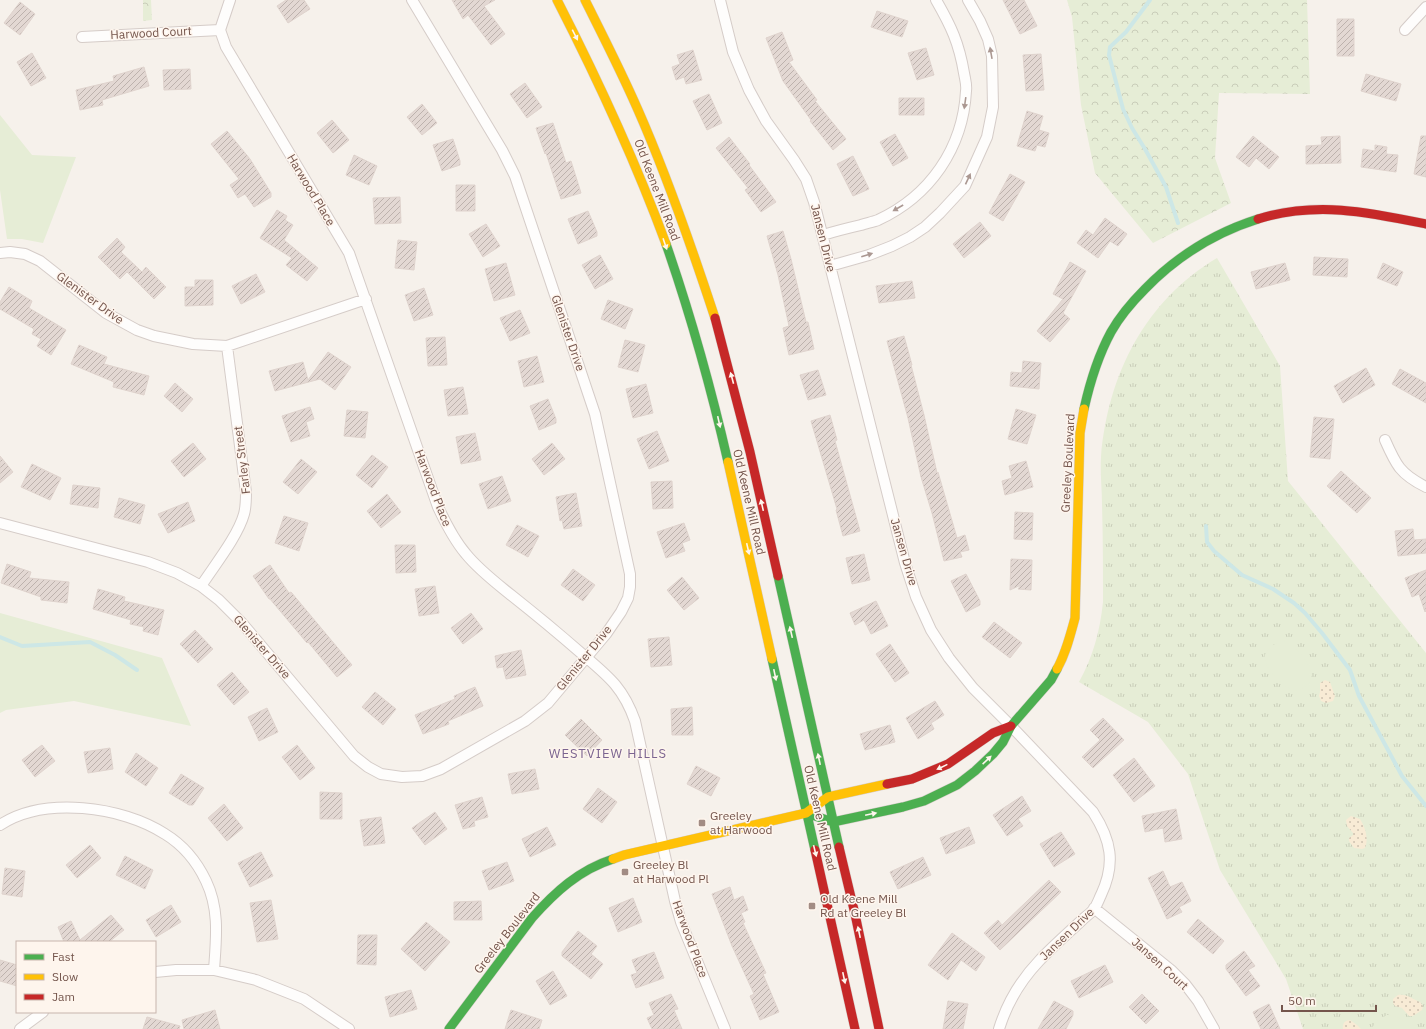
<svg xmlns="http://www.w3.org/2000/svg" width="1426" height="1029" font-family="'IBM Plex Sans',sans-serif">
	<defs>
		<pattern id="grass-tufts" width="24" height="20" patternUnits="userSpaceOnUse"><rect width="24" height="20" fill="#e6edd6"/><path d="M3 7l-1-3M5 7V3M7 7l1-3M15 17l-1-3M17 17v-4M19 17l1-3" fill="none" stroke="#c9cdb9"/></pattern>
		<pattern id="forest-crowns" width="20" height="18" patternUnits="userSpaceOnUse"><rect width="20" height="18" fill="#e6edd6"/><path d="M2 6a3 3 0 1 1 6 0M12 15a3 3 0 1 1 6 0" fill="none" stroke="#c9cdb9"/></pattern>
		<pattern id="sand-dots" width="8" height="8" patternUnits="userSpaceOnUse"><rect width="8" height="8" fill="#f8ebd5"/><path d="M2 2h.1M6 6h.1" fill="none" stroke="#cdc1af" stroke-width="1.8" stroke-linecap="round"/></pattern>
		<pattern id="building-hatch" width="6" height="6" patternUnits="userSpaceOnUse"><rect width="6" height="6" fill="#e3d8d3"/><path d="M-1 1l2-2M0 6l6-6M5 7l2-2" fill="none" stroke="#bdb2ad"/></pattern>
	</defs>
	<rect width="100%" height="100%" fill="#f6f1eb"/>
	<path fill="url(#grass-tufts)" d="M1217,258L1280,366L1288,481L1426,653V1029H1303L1286,979L1220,870L1188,774L1148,722L1079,682C1093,657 1100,631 1103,602C1103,570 1103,537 1102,505C1102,489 1100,473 1101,457C1108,374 1145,301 1217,258Z"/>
	<path fill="url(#forest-crowns)" d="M143,0H151L152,20L143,21Z
		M1067,0H1307L1310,94L1219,93L1215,158L1231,203L1153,243L1095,173L1081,105L1072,17Z"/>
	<path fill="url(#sand-dots)" d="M1325,680L1330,682L1335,696L1333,701L1326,703L1321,701L1319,696L1320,692V683Z
		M1351,816L1360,819C1365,827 1369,838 1365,848L1362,849L1354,848L1349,841V838L1353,835V833L1347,826L1346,820Z
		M1398,995C1408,994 1411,999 1420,1002L1423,1006L1422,1010L1413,1016H1409L1402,1008L1395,1006L1393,1003V999Z
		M1350,1020L1357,1025L1361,1029H1343C1342,1024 1345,1020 1350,1020Z"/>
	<path fill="#e6edd6" d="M0,115L32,155L76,157L43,243L22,239H7L0,190Z
		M0,613L162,658L191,726L74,701L6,710L0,713Z
		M1282,640C1293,643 1314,665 1311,678C1310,684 1302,689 1297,691C1286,691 1262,667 1265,655C1267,648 1276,643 1282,640Z
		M1387,1015C1397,1014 1404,1021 1410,1029H1371L1377,1021Z"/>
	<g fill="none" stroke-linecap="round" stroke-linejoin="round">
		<path stroke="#cde7e6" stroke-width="4" d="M1150,0L1126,32L1110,47L1109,55L1123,109L1132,128L1145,149L1166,187L1178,223
			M1206,526L1207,542L1214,551L1242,575L1273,589L1294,603L1305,613L1322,633L1350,670L1359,696L1402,776L1426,806
			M0,637L22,646L90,642L115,655L137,670"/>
	</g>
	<path fill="url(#building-hatch)" stroke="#dfd3cd" d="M286,0H304L310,9L288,23L277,6Z
		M452,0H495L484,6L505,34L491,45L468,15L463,19Z
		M1003,0H1024L1037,26L1020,34Z
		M20,2L35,14L20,35L4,23Z
		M877,11L908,21L902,37L871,27Z
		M1337,19H1354V56H1337Z
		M782,32L793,60L789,62L817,100L815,101L846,139L833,150L810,121L811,120L783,81L766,38Z
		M926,48L934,75L917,80L908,53Z
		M693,50L702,80L686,84L684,77L676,80L672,67L680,64L677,55Z
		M32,53L46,78L31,86L17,62Z
		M1041,54L1044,90L1026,91L1023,55Z
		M144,67L149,86L102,100L103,105L80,110L76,90L114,81L113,76Z
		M190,69L191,89L164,90L163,70Z
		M1366,74L1401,84L1396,101L1361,91Z
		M525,83L542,107L527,118L510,94Z
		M709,94L722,123L707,130L693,101Z
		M899,98H924V115H899Z
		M422,104L437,123L422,135L407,117Z
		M1027,111L1043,116L1039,130L1049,133L1045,147L1037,145L1035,151L1017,146Z
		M332,120L349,140L333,153L317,133Z
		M553,123L566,163L571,161L581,193L561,199L546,153L545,154L536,128Z
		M227,131L250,159L271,193V197L254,207L245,194L238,198L230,185L239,179L211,144Z
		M895,134L908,158L893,166L880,142Z
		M1253,136L1279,157L1269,169L1256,158L1249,167L1236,157Z
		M1340,136L1341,163L1306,164V146L1322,145L1321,137Z
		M1421,136H1426V177L1414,174Z
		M729,137L750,164L749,165L776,202L761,212L745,190L748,188L716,148Z
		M453,139L460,161V165L442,171L433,145Z
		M1375,145L1387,147L1386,154L1398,155L1396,172L1361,167L1363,149L1375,151Z
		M354,155L377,166L369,185L346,175Z
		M853,156L869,189L853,196L837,164Z
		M1010,174L1025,182L1003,221L989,213Z
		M456,185H475V211H456Z
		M400,197L401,223L375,224L373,198Z
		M277,210L287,216L285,220L293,225L284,240L318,268L307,281L286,265L292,258L260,238Z
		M588,211L597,232V236L578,244L568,219Z
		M1105,218L1127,234L1118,246L1110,241L1098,258L1077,243L1086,230L1093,235Z
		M980,222L991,236L964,258L953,244Z
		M486,224L500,246L483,257L469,234Z
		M783,231L791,259L806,322H808L814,349L789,355L783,328L789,326L778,275L767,236Z
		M117,238L125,247L121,252L142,272L146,267L166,287L154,299L127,272L120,279L98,257Z
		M398,240L417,242L414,270L395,268Z
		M600,255L613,279L595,289L582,265Z
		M1314,257L1348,259L1347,277L1313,275Z
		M1070,262L1086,271L1063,313L1070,319L1050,342L1037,331L1063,299L1053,294Z
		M506,263L515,295L494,301L485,269Z
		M1285,263L1290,280L1256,289L1251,272Z
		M1383,263L1403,272L1397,286L1377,278Z
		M256,274L265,292L241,304L232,286Z
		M195,280H213V305L185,306V287H195Z
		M912,281L915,298L879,303L876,286Z
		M9,287L32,301L29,308L66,330L51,355L37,346L41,339L32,334L34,329L0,309V302Z
		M424,288L433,315L414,321L405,295Z
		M608,300L633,309L625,329L601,319Z
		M520,310L530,333L510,341L500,318Z
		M904,336L912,365H911L924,415L937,473L938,472L957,538L965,535L969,550L960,552L962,557L944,561L932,513L921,477L908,418L887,341Z
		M445,337L447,365L428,366L426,338Z
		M625,340L645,345L638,372L618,367Z
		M79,345L107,357L104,364L149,376L144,395L113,387L114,382L71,364Z
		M328,352L351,367L335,390L320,379L275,391L269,371L303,362L308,380Z
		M537,356L544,382L524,387L518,361Z
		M1023,361L1041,363L1039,389L1010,386L1011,372L1022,373Z
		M1366,368L1375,385L1343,403L1334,386Z
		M1400,369L1426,383V403L1392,384Z
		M818,370L826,395L808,400L800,375Z
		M175,383L193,399L182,412L164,396Z
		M646,384L653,413L633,418L626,389Z
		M463,387L468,414L448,416L444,390Z
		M548,399L556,419V423L539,430L530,406Z
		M310,407L314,419L306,422L310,436L291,442L282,416Z
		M1016,409L1036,415L1027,444L1008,439Z
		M347,410L368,412L365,438L344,436Z
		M830,415L837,440L835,441L860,531L843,536L836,510L837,509L811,421Z
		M1314,417L1334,419L1330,459L1310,457Z
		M657,431L669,461L649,469L637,439Z
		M475,433L481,460L461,464L456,437Z
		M193,443L206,459L184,477L171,461Z
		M552,443L565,459L544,475L532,459Z
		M372,455L388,467L372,488L356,475Z
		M0,456L13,472L0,483Z
		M301,459L317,472L298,494L283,482Z
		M1026,461L1033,487L1005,495L1002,481L1012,478L1009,466Z
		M32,464L61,478L50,500L21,487Z
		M1341,471L1371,498L1357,513L1327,486Z
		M502,476L511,501L488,509L479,484Z
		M672,481L673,508L653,509L651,482Z
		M73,485L100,488L98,508L70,504Z
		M576,493L582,526L564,529L562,520L560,521L556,497Z
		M387,494L401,512L381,528L367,511Z
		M119,498L145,505L140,524L114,517Z
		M188,502L195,521L168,533L158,514Z
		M1015,512L1033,513L1032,540L1014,539Z
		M284,516L308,523L299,551L275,543Z
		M684,523L690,540L682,543L685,551L666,558L657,532Z
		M517,525L539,536L528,557L506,545Z
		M1413,529L1414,540L1426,539V553L1398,556L1395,531Z
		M395,545H415L416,572L396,573Z
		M864,554L870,580L852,584L846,558Z
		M1011,559L1032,560L1031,590L1018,589L1021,585L1010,590Z
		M7,564L31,572L29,578L69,582L67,603L41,600V597L1,583Z
		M270,565L289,593L291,592L352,665L337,677L308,642L307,643L270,599H269L253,576Z
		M573,569L595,585L583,601L561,585Z
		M1426,570V611L1425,612L1419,594L1412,597L1405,578Z
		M966,574L980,601V605L966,612L951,581Z
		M682,577L699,598L684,610L667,590Z
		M435,586L439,613L419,616L415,589Z
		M98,589L125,597L124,601L164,610L158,635L143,631L144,627L130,624L131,620L93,609Z
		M876,601L888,626L871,634L864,620L855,625L850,613Z
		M471,613L483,629L463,644L451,628Z
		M994,622L1022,643L1010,658L982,637Z
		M195,630L213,649L198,663L180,644Z
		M669,637L672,665L651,667L648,639Z
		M890,644L909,673L895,682L876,654Z
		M521,650L526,675L506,679L503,667L497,668L495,656Z
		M232,672L249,692L234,705L217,685Z
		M475,687L483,706L448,721L449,724L423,734L415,715L455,699L454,696Z
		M375,692L396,709L383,725L362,707Z
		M935,701L944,715L931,723L934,729L918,739L906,718Z
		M692,707L693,735H672L671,709Z
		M267,708L278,732L259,741L248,717Z
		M1103,718L1124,740L1093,768L1082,757L1100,740L1090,730Z
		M581,719L602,740L587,756L565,735Z
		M890,725L895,742L865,750L860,734Z
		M42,745L55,761L35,777L22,760Z
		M297,745L315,768L300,780L282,757Z
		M110,748L113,769L88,773L84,752Z
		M136,753L158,768L146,786L125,772Z
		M1134,758L1155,786L1134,802L1113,775Z
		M696,766L720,778L711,796L687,784Z
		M535,769L539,789L512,794L508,774Z
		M181,774L204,788L193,805H189L169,793Z
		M598,788L617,802L602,823L583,809Z
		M320,792L342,793V819H320Z
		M1022,796L1031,811L1018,819L1023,826L1007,836L993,815Z
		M482,797L488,817L474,821L475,826L463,829L455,805Z
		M224,804L243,828L227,841L208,818Z
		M1176,809L1182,839L1165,842L1163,828L1145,832L1142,816Z
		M435,812L447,829L425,845L412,828Z
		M381,817L385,843L364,846L360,820Z
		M547,827L556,845L530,857L522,839Z
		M969,827L975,843L946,854L940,838Z
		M1061,832L1075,854L1054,867L1040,844Z
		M90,845L101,858L77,878L66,865Z
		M261,852L273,876L250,887L238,863Z
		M125,856L153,870L145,889L116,875Z
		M923,857L931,875L898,889L890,872Z
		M507,862L514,881L489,890L482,871Z
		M5,868L25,871L22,897L2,894Z
		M1163,871L1170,887L1182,882L1191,901L1179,907L1182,912L1167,919L1148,878Z
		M1049,880L1061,892L1000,950L984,933L998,920L1002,925Z
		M730,887L734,900L743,896L748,910L741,913L745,922L743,923L766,973L763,974L779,1012L760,1020L750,996L754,994L732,946L712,894Z
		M633,898L642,922L618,932L609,908Z
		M271,900L278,939L257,942L250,903Z
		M481,901L482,920H454V902Z
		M171,905L181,922L156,937L146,920Z
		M111,915L124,930L109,942H64L58,927L71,921L80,940Z
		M1198,919L1224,941L1213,954L1187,932Z
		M426,922L450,942L425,971L401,949Z
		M578,931L597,946L591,954L603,964L591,979L562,956V952Z
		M952,933L985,957L976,971L961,960L948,980L928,965Z
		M358,935H377L376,965L357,964Z
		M1244,951L1255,966L1248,970L1260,986L1246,996L1226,969V965Z
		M654,952L664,978L636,988L631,975L637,973L632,960Z
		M0,960L17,965V986L0,981Z
		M1105,965L1113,982L1079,998L1071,981Z
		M553,971L567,996L550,1005L536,981Z
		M411,990L417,1009L390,1017L385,997Z
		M671,994L678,1009L674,1010L682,1029H652L647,1018L654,1015L649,1003Z
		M1142,994L1159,1011L1146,1024L1129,1007Z
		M948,1001L968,1004L963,1029H943Z
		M1054,1001L1073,1011V1015L1066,1029H1038Z
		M1269,1004L1280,1029H1261L1253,1012Z
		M215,1010L220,1029H184L182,1020Z
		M511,1010L542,1020L539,1029H505Z
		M147,1017L180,1026L179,1029H143Z"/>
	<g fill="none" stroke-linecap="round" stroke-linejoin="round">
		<g stroke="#d5ccc8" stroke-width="12">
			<path id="street" d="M230,0L220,30L226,47L349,253L438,507C446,524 454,540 466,554C479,570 495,582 511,595C535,614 558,633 581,653C608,676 623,687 635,721L675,901L681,922L725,1029
				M720,0L733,52L749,90L766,121L794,160L806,179L814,202L905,563L916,597L931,630L949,658L973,688L1011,726L1093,812C1111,840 1116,863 1101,895C1099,899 1097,905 1094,909C1091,913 1085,917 1081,921C1067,934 1052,947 1039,961C1020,981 1007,1003 999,1029
				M1405,30L1426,7
				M82,37L220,30
				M823,235C836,231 848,228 861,225C867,223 873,222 878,220C930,196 963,148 966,91C967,85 965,79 964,73C959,43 951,26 936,0
				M0,253L10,252L25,254L40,261L106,313L137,330L154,336L193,344L227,346L366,299
				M830,266L869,255L892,246L910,237L925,227L940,213L965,186L987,137L993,107L992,56L988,39L980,21L968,0
				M1385,440C1396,465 1400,474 1426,487
				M0,523L148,562L177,573L201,586L219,600L242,623L354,756L368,767L381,774L402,777L422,776L441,769L525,721L548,703L606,634L621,612L628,598L630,587V574L595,414L515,176L502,150L412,0
				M201,586C214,566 238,536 244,514C246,507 246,500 246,492L227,346
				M0,825C44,796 122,806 165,834C183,845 197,862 206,881C220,910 216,940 214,970
				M1094,908L1172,971L1185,984L1198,1001L1214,1029
				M155,972L176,970H214L256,980L304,999L349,1029
				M20,1029L43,1012"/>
		</g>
		<g stroke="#d5ccc8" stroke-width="10">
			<path id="fast" d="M666,244C691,316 711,388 728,462
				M1084,409C1090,382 1098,356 1111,332C1120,316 1132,302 1145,289C1177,256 1214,233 1258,219
				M778,576L839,847
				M772,659L815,850
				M806,813L833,822L903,807L924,801L957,785L975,771L993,754L1003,742L1011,726L1051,680L1057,669
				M449,1029L532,918C555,892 579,870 613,859"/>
		</g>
		<g stroke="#d5ccc8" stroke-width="10">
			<path id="slow" d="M557,0C598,80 635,160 666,244
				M585,0C603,36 622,73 638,110C668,178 692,248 715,318
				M728,462L772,659
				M1057,669C1066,653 1070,636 1075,618L1080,433L1084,409
				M613,859L624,855L806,813L828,797L887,784"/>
		</g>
		<g stroke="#d5ccc8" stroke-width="10">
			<path id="jam" d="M1258,219C1316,201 1368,212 1426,224
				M715,318L750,452L778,576
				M887,784L912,779L948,764L993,733L1011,726
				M839,847L855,914L879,1029
				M815,850L855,1029"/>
		</g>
		<use href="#street" stroke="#fefdfc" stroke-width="10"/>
		<use href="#fast" stroke="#4caf50" stroke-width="9"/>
		<use href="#slow" stroke="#ffc107" stroke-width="9"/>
		<use href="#jam" stroke="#c62828" stroke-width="9"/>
	</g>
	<defs><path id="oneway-solid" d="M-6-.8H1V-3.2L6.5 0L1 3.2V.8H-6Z"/></defs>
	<g fill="#fef5ed">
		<use href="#oneway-solid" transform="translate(575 35) rotate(63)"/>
		<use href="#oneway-solid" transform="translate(665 244) rotate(71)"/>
		<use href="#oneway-solid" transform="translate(732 378) rotate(-105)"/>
		<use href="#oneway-solid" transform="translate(719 422) rotate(77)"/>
		<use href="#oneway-solid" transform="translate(762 505) rotate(-103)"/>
		<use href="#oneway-solid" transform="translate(748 549) rotate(77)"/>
		<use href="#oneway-solid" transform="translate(791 632) rotate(-103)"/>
		<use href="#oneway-solid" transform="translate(775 675) rotate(78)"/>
		<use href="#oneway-solid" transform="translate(819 759) rotate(-102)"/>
		<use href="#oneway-solid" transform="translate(987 760) rotate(-43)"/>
		<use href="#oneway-solid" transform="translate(942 767) rotate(154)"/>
		<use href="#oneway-solid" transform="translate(871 814) rotate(-12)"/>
		<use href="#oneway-solid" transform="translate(815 851) rotate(76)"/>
		<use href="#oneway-solid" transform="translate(859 932) rotate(-102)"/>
		<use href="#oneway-solid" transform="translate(844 978) rotate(78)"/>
	</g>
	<g fill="#ab9892">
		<use href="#oneway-solid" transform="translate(991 53) rotate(-100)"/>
		<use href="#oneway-solid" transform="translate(965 103) rotate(98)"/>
		<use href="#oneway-solid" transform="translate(968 179) rotate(-65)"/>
		<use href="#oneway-solid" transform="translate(898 208) rotate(150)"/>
		<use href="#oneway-solid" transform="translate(867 255) rotate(-17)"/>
	</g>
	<g fill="#a28c84" stroke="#fef5ed" stroke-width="1.5">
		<rect x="698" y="819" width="8" height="8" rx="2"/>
		<rect x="621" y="868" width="8" height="8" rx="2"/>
		<rect x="808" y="902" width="8" height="8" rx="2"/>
	</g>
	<g text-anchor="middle" stroke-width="3" stroke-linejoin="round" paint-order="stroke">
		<g font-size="12" fill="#74554c" stroke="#fef5ed">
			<text transform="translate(151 33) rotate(-3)" y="4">Harwood Court</text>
			<text transform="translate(311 190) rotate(59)" y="4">Harwood Place</text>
			<text transform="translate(657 190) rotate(69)" y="4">Old Keene Mill Road</text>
			<text transform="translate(823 238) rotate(76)" y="4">Jansen Drive</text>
			<text transform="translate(90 298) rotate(36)" y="4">Glenister Drive</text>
			<text transform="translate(568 333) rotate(71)" y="4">Glenister Drive</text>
			<text transform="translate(242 460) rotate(-97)" y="4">Farley Street</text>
			<text transform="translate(1068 463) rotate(-87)" y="4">Greeley Boulevard</text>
			<text transform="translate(433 488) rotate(69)" y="4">Harwood Place</text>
			<text transform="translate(749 502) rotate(77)" y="4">Old Keene Mill Road</text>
			<text transform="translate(904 552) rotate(74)" y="4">Jansen Drive</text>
			<text transform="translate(262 647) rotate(49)" y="4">Glenister Drive</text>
			<text transform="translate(584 658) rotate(-51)" y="4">Glenister Drive</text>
			<text transform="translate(820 818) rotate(77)" y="4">Old Keene Mill Road</text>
			<text transform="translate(507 933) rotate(-52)" y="4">Greeley Boulevard</text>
			<text transform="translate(1067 934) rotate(-44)" y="4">Jansen Drive</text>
			<text transform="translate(690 939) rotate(70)" y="4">Harwood Place</text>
			<text transform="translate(1160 964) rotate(42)" y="4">Jansen Court</text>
		</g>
		<g font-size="12" fill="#74554c" stroke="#fef5ed" text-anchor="start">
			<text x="710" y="820">Greeley<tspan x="710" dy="14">at Harwood</tspan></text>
			<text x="633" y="869">Greeley Bl<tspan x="633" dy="14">at Harwood Pl</tspan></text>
			<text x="820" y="903">Old Keene Mill<tspan x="820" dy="14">Rd at Greeley Bl</tspan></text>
		</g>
		<g font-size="13" letter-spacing="1" fill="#7b6490" stroke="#fef5ed">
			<text x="608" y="758">WESTVIEW HILLS</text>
		</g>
	</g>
	<rect x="16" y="941" width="140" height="72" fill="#fef5ed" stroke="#c7b5ad"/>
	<rect x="24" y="954" width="20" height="6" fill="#4caf50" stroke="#c7b5ad"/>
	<text x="52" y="961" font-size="12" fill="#74554c">Fast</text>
	<rect x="24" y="974" width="20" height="6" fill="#ffc107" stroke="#c7b5ad"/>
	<text x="52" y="981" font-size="12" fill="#74554c">Slow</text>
	<rect x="24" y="994" width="20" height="6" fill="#c62828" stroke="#c7b5ad"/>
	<text x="52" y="1001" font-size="12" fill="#74554c">Jam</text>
	<path d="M1282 1005v6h94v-6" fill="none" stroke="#74554c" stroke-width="2"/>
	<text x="1288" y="1005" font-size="12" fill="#74554c" stroke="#fef5ed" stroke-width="3" paint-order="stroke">50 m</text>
</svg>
